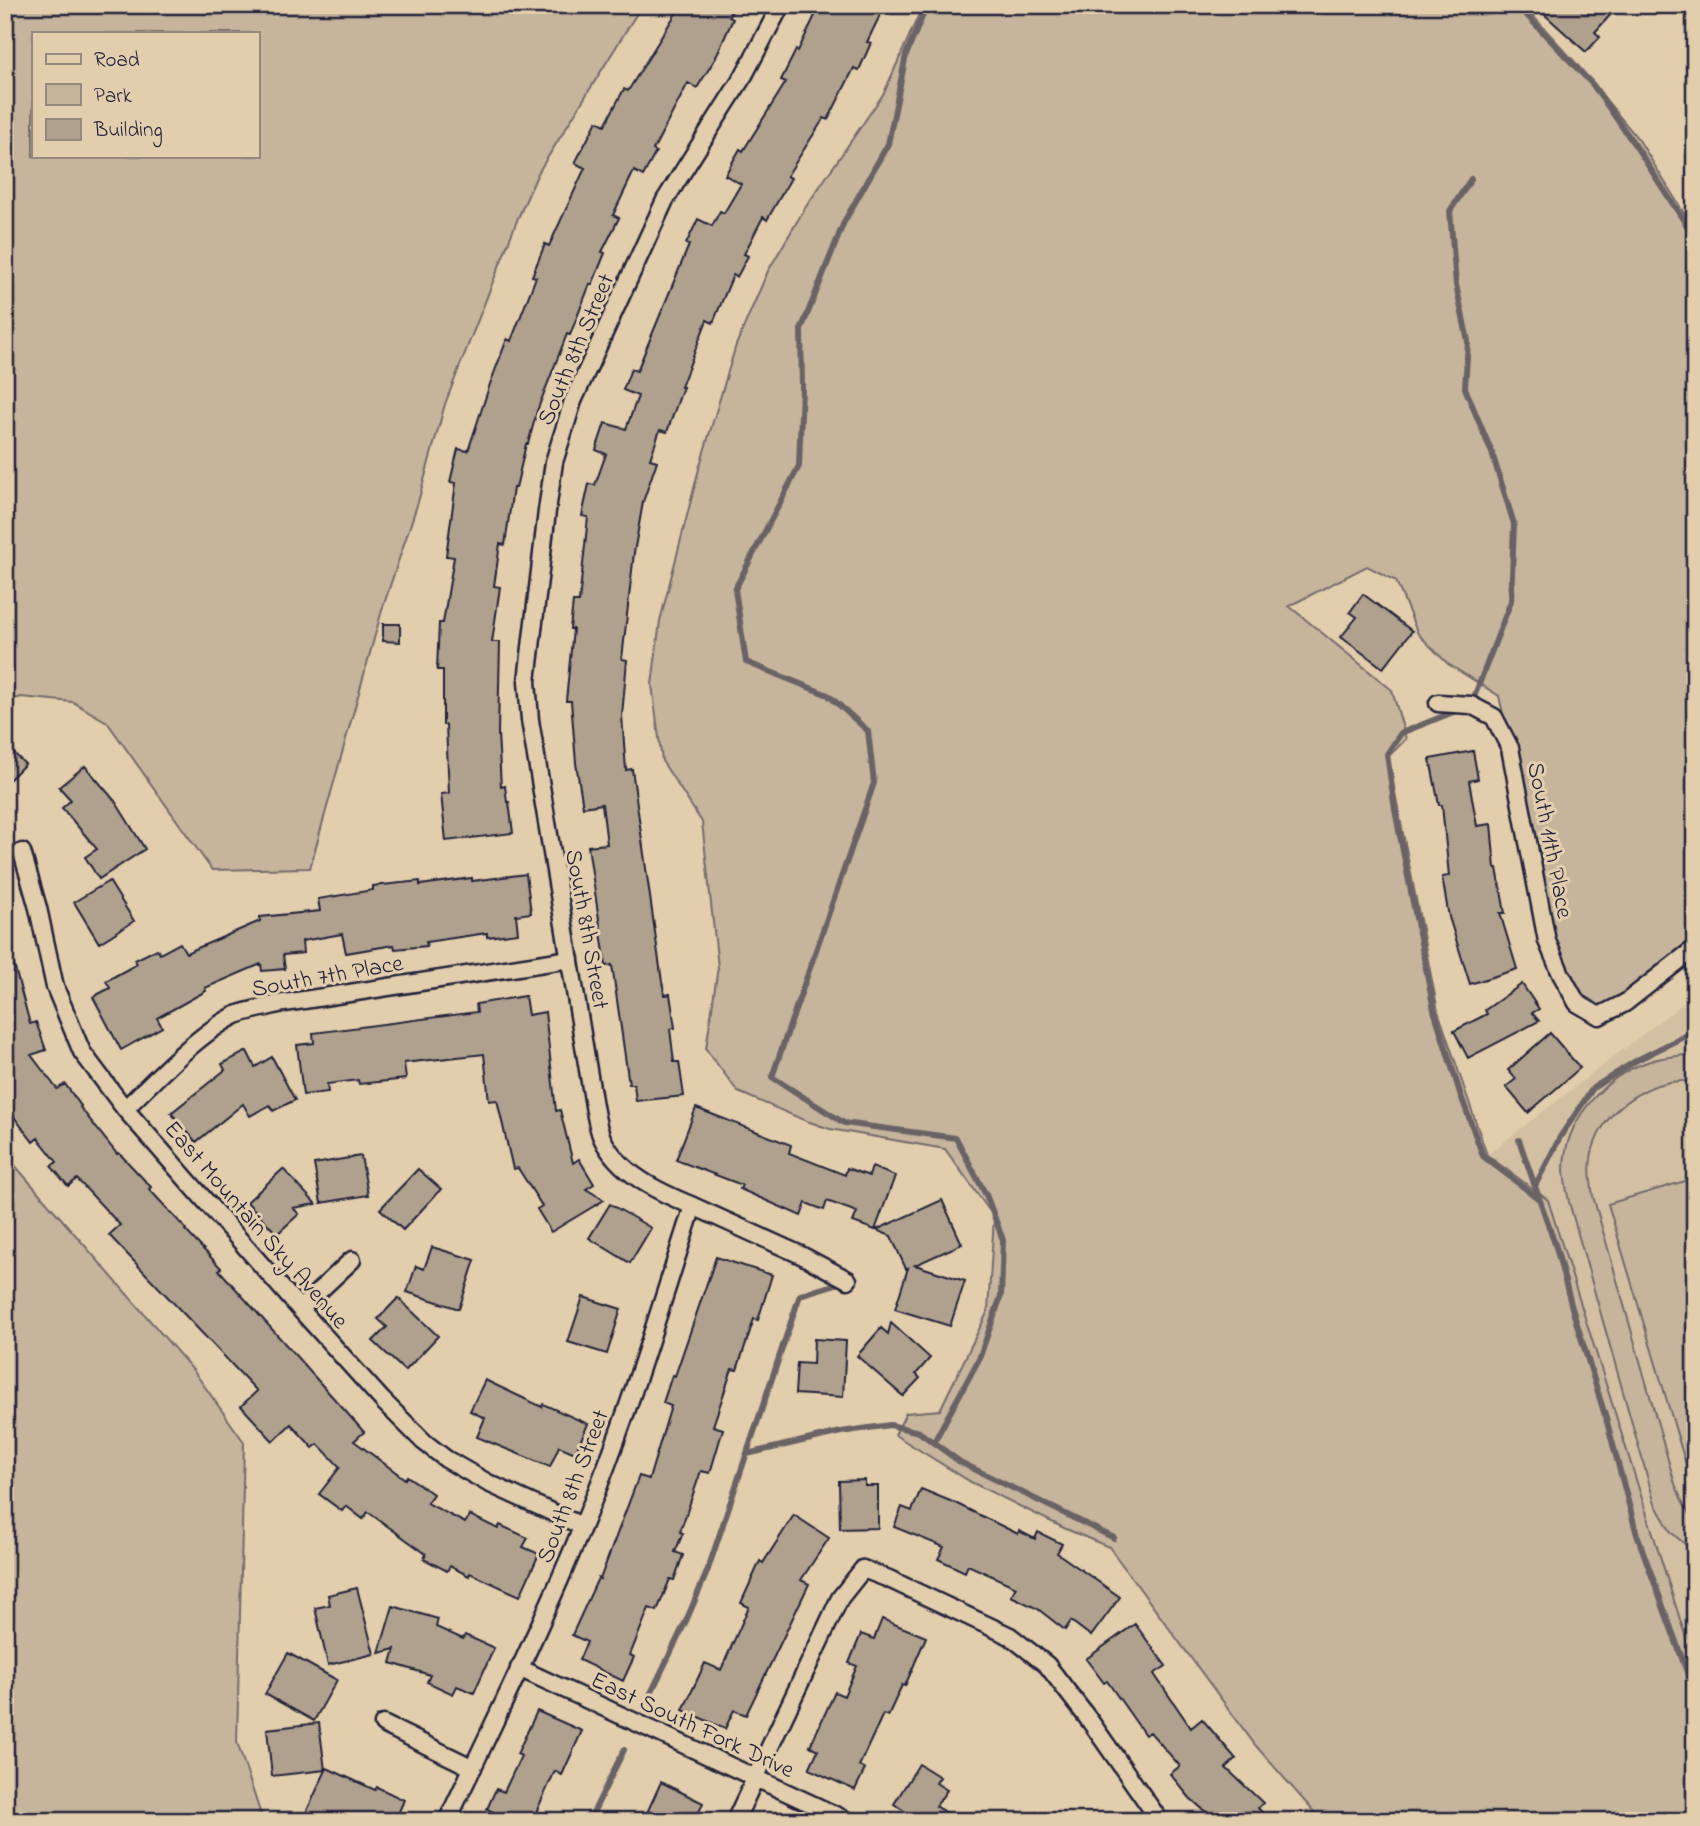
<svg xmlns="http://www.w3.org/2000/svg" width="1700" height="1826" font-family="'Indie Flower',sans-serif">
	<rect width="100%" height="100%" fill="#e2cdac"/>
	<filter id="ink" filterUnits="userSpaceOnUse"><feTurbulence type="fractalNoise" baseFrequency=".0143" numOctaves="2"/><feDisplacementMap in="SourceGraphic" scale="14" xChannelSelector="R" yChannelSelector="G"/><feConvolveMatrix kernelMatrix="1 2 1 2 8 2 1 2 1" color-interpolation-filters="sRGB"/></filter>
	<g filter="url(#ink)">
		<path fill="#d3c0a3" d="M1695,994V1667L1548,1200L1487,1155Z"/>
		<path fill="#c6b49c" stroke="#746b6c" stroke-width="2" fill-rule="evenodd" d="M5,5H642L538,173L518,218L445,404L418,502L382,610L310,868L212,870L107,722L73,702L21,697L5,702ZM33,33H257V156H33Z
			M923,5H1523L1575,62L1639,140L1695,231V948L1599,1016L1561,974L1499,696L1448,664L1418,634L1396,581L1367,566L1289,606L1392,690L1406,739L1388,757L1438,1011L1487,1155L1548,1200L1695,1667V1821H1322L1256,1746L1109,1547L1066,1529L971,1482L895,1435L906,1413L940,1410L988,1311L994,1217L945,1149L830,1129L804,1120L738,1092L706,1049L718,967L702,822L662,761L652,685L660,621L700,465L736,345L768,271L805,208L884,93Z
			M1684,1055L1695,1057V1082C1655,1075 1609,1105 1595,1143C1588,1161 1590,1178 1593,1196L1675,1484L1684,1505L1695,1521V1553L1671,1532L1655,1504L1569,1202C1567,1191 1564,1179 1564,1169C1564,1121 1604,1077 1647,1062C1658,1057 1672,1057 1684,1055Z
			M5,1154L193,1370L244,1442L237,1742L263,1821H5Z
			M1695,1178V1480L1691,1481L1608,1204Z"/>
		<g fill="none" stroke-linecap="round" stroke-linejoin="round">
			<path stroke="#6b6366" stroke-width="6" d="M927,5L906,55L888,144L844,222L801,330L802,387L799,466L735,589L746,662L828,695L868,731L874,783L772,1077L844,1123L956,1138L987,1197L1003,1240L1001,1296L979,1359L934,1442
				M1517,5L1593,85L1637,148L1695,238
				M1471,179L1450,211L1456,285L1468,341L1465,388L1492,453L1514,524L1511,601L1471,705
				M1461,709L1401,733L1387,754L1395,810L1434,1010L1460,1093L1483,1156L1539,1199
				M1519,1140L1556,1247L1572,1308L1607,1422L1637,1535L1695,1694
				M1535,1186L1560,1137L1593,1088L1637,1060L1695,1031
				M747,1454L841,1432L890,1425L919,1432L960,1462L1114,1538
				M651,1693L686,1621L707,1572L800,1295L843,1282
				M589,1821L624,1750"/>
		</g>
		<path fill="#b0a08e" stroke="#22223b" stroke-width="2" d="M681,5H734L729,17L733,19L715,59L697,88L688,83L653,150L656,152L643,176L634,171L613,215L619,218L602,252L605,253L592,285L590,284L570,335L567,334L537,411L528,444H526L516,488H513L505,545L500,544L494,586L500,587L492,642H500L498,733L501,787L505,786L507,802H509L513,833L446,841L441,794L449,793L446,725H443V670H437L439,623H443L454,557L446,556L456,483L450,482L458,449L468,451L490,384L507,339L511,341L536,277L532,276L545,244L549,246L585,168L575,163L597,121L605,125L624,89L628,91Z
			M820,5H885L867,42L871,43L859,70L854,68L828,120L824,118L787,176L791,178L767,220L763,217L744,254L748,256L737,277L733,275L713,323L707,320L681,387H683L667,432L660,430L650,459L657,461L643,502L634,553L622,659L627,660L622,716L626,770L632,769L662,982L665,995L670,994L675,1028L670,1029L674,1062H679L684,1096L636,1101L634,1084H629L612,965L606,966L588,846L607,844L602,804L583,807L576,763L571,701H566L573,629H570L573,602H579L588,517L582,516L589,484L595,485L606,454L596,450L605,423L626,429L638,396L623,390L631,369L637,371L689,245L686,244L698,219L712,226L720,211L724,213L741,184L725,175L740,149L743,151L786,82L781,80L796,50L798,51Z
			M1552,5H1603L1612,13L1595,32L1600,37L1586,52L1544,14Z
			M1363,594L1412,631L1383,668L1341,637L1357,617L1350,612Z
			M383,624H400V642L383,641Z
			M5,745L25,764L5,784Z
			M1473,751L1478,779L1469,781L1477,826L1491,824L1495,868H1497L1505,913H1500L1517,969L1470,984L1449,917L1442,877L1449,876L1442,805H1439L1430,759Z
			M85,766L115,801L145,849L99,879L85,857L97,849L62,808L71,800L59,787Z
			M526,874L531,913L516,915L518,933L487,937V933L426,942L427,946L395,949L394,945L346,953L342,934L302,941L303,953L283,955L285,969L262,971L261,964L205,988L206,991L157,1018L162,1027L121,1050L93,997L110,988L106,981L137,964L135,960L157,949L160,954L180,943L186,953L260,921V917L320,911L318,899L373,890V886L420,881V885L472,878V881Z
			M109,881L134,921L99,943L74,902Z
			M10,950L30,1024L36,1022L46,1050L31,1055L57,1089L65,1084L81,1106L80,1107L117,1154L119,1153L151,1187L149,1189L186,1229L185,1230L221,1268L219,1270L364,1432L354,1441L405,1479L407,1476L433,1494L427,1503L465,1523L470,1515L498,1529L500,1525L528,1538L523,1547L539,1554L520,1596L470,1573L469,1576L450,1566L447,1571L424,1559L426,1554L368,1512L363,1519L346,1506L342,1511L319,1494L340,1467L318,1444L313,1448L291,1424L273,1441L241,1406L257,1391L109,1235L120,1225L77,1179L68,1186L51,1166L57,1162L38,1138L33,1142L5,1105V951Z
			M1522,984L1539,1009L1532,1013L1539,1021L1468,1058L1454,1031L1487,1014L1485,1010Z
			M525,996L528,1015L545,1012L556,1111L560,1110L573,1163L579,1159L594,1184L586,1189L604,1200L551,1232L537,1209L542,1206L518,1168L513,1169L497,1100L489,1101L484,1054L404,1063L406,1079L359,1084L358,1080L327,1084L328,1092L303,1095L297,1045L314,1043L313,1033L477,1012L476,1004Z
			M1550,1033L1580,1068L1528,1113L1506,1087L1516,1079L1508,1070Z
			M247,1051L255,1067L272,1057L295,1100L273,1111L270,1105L250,1116L243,1104L196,1142L171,1113L225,1070L222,1064Z
			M696,1108L791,1145L789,1153L845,1175L847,1168L869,1176L872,1167L895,1176L875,1230L853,1222L857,1212L827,1201L824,1210L806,1203L801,1216L740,1189L742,1185L676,1160Z
			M361,1156L368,1195L321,1203L314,1164Z
			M283,1169L316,1204L293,1208L299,1214L277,1234L247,1202Z
			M418,1169L441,1189L403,1230L380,1209Z
			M942,1200L962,1244L915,1265L965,1281L950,1326L895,1309L908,1268L906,1269L891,1236L876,1230Z
			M610,1204L651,1228L630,1263L589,1238Z
			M432,1247L475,1260L459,1309L407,1292L416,1266L424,1269Z
			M716,1257L772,1275L758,1320L754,1319L737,1370L732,1369L713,1426L723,1429L710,1473L701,1471L680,1532L683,1533L675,1552L683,1555L674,1580L670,1579L657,1611L649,1608L630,1655L634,1657L623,1681L579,1660L587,1642L572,1635L598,1578L600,1579L639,1476L649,1479L671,1406L663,1403L672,1375L675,1376Z
			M583,1297L621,1309L607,1354L568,1342Z
			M398,1298L438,1336L405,1371L373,1341L387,1327L378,1319Z
			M891,1323L930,1358L916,1374L920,1378L903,1396L857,1356L881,1328L888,1334Z
			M814,1339L846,1341L843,1397L795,1394L797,1363L813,1364Z
			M485,1380L542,1407L543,1404L588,1424L575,1453L559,1446L550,1467L477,1437L485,1418L470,1411Z
			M865,1480V1486H878V1528L840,1529L839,1481Z
			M921,1489L955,1503L1018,1534L1019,1531L1035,1539L1038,1532L1062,1544L1057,1553L1120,1597L1091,1636L1071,1621L1065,1630L1038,1609L1011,1596L1016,1587L968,1565L965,1572L938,1559L944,1547L894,1527L902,1507L912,1511Z
			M794,1515L829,1538L801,1580L809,1584L746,1715L734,1710L725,1729L683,1710L705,1663L721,1670L749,1607L741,1603L760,1561L763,1563Z
			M357,1588L374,1654L328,1665L315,1608L330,1605L328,1595Z
			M393,1606L438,1619L436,1627L463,1639L465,1635L494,1648L474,1693L457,1686L453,1694L427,1682L430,1675L391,1663L395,1649L379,1653Z
			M882,1619L926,1637L905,1686L902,1685L888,1716L883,1714L859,1766L865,1769L855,1790L809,1769L818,1750L810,1746L835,1692L844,1696L857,1666L849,1663L861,1634L874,1639Z
			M1135,1624L1166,1666L1154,1674L1191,1728L1202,1719L1236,1759L1226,1768L1263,1803L1258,1808L1270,1821H1216L1190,1798L1170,1774L1180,1766L1150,1732L1145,1735L1107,1681L1104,1683L1086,1659Z
			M288,1653L337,1680L314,1721L265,1694Z
			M537,1711L582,1731L562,1775L555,1771L532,1821H512L487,1809L496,1789L504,1792L521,1756L517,1754Z
			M319,1723L325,1770L272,1776L267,1729Z
			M919,1764L940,1777L936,1783L947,1790L936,1806L958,1821H919L894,1804Z
			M327,1768L375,1790L377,1787L404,1800L395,1821H302Z
			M661,1782L703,1803L695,1821H653L645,1817Z"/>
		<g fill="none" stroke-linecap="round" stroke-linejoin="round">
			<g stroke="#22223b" stroke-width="21">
				<path id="minor" d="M1438,703L1471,705L1494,717L1510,748L1547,941L1561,974L1577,1003L1599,1016L1625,1003L1695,948
					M22,852L38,908L55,987L82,1052L125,1109L300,1309L383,1401L424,1442L446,1459L488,1483L582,1526
					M125,1109C153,1081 200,1032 236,1015C249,1010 265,1008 278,1004L570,959
					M693,1206L801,1255L848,1280
					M300,1309L352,1260
					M519,1668L848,1821
					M383,1724L473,1768
					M447,1821C499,1713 552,1604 596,1493C633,1399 662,1302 693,1206C659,1192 619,1174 602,1138C598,1129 596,1117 594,1106L530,720L527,681L547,511L554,462L573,401L665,200L744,75L781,5
					M735,1821L840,1598L863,1569L889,1579L1010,1636L1047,1665L1090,1721L1160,1821"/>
			</g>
			<use href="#minor" stroke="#e2cdac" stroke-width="16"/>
		</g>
	</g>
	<g text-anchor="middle" stroke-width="6" stroke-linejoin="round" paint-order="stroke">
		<g font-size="24" fill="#22223b" stroke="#e2cdac">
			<text transform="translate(575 349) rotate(-67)" y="8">South 8th Street</text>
			<text transform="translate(1551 840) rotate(79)" y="8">South 11th Place</text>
			<text transform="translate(588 929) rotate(80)" y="8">South 8th Street</text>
			<text transform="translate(327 975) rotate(-10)" y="8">South 7th Place</text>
			<text transform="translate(257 1224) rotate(49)" y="8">East Mountain Sky Avenue</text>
			<text transform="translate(572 1486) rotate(-69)" y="8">South 8th Street</text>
			<text transform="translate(693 1724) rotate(25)" y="8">East South Fork Drive</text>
		</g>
	</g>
	<rect width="1700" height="1826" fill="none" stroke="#e2cdac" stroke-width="28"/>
	<rect x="14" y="14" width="1672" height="1798" fill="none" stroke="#22223b" stroke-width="2.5" filter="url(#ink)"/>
	<rect x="32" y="32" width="228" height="126" fill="#e2cdac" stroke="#95897f" stroke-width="2"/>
	<rect x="46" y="54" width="35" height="10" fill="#e2cdac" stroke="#95897f" stroke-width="2"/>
	<text x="94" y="66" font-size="21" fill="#22223b">Road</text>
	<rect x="46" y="84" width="35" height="21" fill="#c6b49c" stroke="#95897f" stroke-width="2"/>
	<text x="94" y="102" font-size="21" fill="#22223b">Park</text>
	<rect x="46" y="119" width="35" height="21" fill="#b0a08e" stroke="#95897f" stroke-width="2"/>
	<text x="94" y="136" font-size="21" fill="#22223b">Building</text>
</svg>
